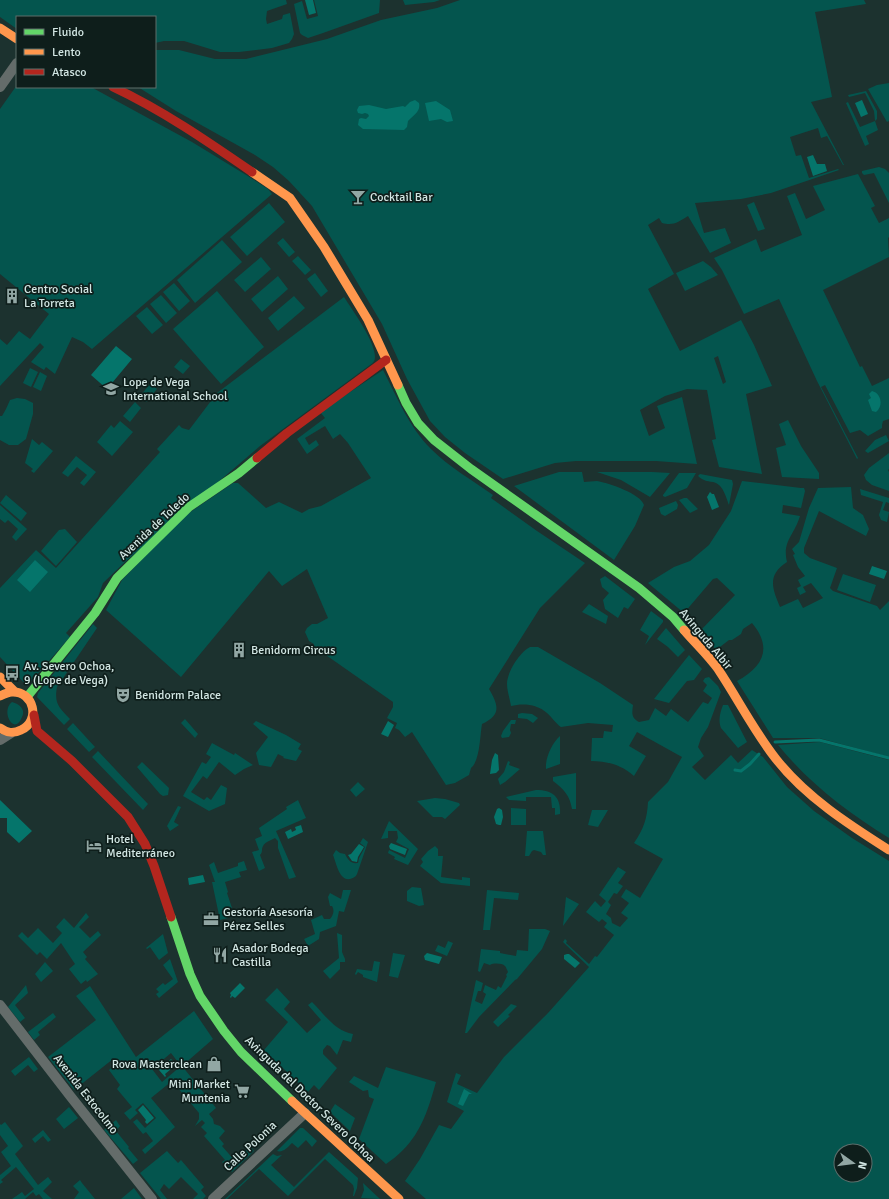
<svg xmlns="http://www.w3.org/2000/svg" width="889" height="1199" font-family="Signika,sans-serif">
	<rect width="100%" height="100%" fill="#1c322f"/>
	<path fill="#04554e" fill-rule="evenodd" d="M0,0H286L287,4L267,11L266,19L267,24L282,19L283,15L290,13L294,34L292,39L289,43L272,48L239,52H220L184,41H164L155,43V17H17V29L0,17Z
		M314,0H380L379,13L323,33L308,38L302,35L300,33L294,4L302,1L307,19L318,16Z
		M403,0H440L434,2L405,5Z
		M460,0H864L866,4L815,12L832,97L811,102L844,165H843L827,136L821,138L818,128L790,137L796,156L801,155L809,178L838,169L839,170L771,193L741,199L695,203L704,233L725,228L731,243L710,253L688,216C678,222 674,226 662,223L659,218L648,225L674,274L648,289L680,351L741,320L754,345L772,386L746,394L762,474L719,467L712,440L716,439L707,390L687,389L665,396L640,410L649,436L665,428L657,406L682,397L697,464L656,461H576L555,463L503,479L465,453L445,437L430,421L407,379L382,324L312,206L289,181L273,167L255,155L176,111L138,87H155V50H179L215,59H246L327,39L381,20L437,8ZM718,356L726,382L723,384L714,358Z
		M889,83V121L887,122L868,89L877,85Z
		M17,85V87H91L192,142L251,178L268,189L272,194L92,349L83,342L72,337L55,374L46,367L44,370L31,362L44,347L40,343L0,386V339L7,345L19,331L30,339L49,314L0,274V109Z
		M866,91L877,111V119L875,121L878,130L866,136L869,144L865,146L846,103L848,102L860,127L875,121L874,111L865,93L849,97L848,95Z
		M879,167L885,169L889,173V203L874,173L864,175L862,173V171Z
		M858,174L875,206L871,208L879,223L889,218V237L888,238L889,257L823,290L860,367L862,366L872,386L889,378V419L883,421L882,425V428L868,436L860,430L850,433L825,385L821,387L858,458L857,459L817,381L779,299L744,314L722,270L714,258L756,239L761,252L802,235L787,196L795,193L806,219L825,210L813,186Z
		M754,202L765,229L758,231L747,205Z
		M269,203L285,222L247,256L230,237Z
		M283,238L295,252L289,257L277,243Z
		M222,240L242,262L195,303L177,280Z
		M298,256L311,270L305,275L292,261Z
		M261,257L271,269L245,292L234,280Z
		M703,261L711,267L718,275L685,291L676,273Z
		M315,273L328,291L321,297L307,279Z
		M278,276L288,289L262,312L251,299Z
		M174,283L190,301L179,311L163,292Z
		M217,291L264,347L221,384L173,329Z
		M161,295L177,313L166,323L150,304Z
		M294,296L305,308L278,331L268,318Z
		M344,297C353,311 375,341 375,357C375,361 373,363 370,365L260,446L125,562L103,583L98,597L66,633L70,637L27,686L0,657V588L36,550L56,568L160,452L157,449L179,425L182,428L189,430L217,393Z
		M147,307L163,325L152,334L136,316Z
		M181,359L190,366L183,374L174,367Z
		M30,368L38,372L31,387L23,383Z
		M383,370C397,397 409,427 431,449C449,467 472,480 493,495L491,498L537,531L585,563L540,608L489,689C499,706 501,715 482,724C480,735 480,761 471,768L469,775L455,783L446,785L412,732L405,737L399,730L395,728L397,723L387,718L393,707V702L313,646L314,644L309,641L305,632L307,628L312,624H317L328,618L307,569L282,586L269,571L181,677L106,610L122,580L183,517L233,483H238L266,508L279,502L302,513L309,509L321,506L371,478L348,443L340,434L333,439L325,426L305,438L309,445L316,440L319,445L307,454L297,439L325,418L320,412Z
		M40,372L47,376L41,391L33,387Z
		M151,383L157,389L146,402L139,397Z
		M17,398L25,399L33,403V414L26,439L18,445H9L0,440V416H2L6,409L10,400Z
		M135,402L141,408L130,422L123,416Z
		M788,420L801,446L819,473V479L782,477L776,448L786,445L779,424Z
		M120,421L133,432L112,456L97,442L111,425L114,428Z
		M886,435L889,441L868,453L865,451L875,440Z
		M32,439L39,445L42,442L53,451L34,473L31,471L33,469L25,463Z
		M889,453V469L888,470L889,472V491L872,485L866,480L864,475L869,468Z
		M76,456L96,472L84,486L80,483L87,475L77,467L68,477L62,473Z
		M559,472H582L584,482C588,482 593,481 597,481C609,483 641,494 644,505L635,526L614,560L514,486Z
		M597,472H652L670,473L650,497L621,480Z
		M679,473H696L687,488L665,497L663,496V495Z
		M700,474L732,480L733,484L729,505C726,497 723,484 713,482C706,481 704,481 698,476Z
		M742,481L801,488H804L805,491L801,508L783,505L782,513L800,516C794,536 782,541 787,562C767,575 772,588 780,607L798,599L803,608L823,598L811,583L803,587L806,592L800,595L797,588L801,586L798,580L805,576L798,567L793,555L795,554L792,549L799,542L809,508L818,488L851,487L853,508L863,515L869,529L866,536L819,511L804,548V553L810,558L837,568L830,588L833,591L877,606L880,610L889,601V757L819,738H773L737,681C763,667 773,648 752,623L743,629L741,634L732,640H729L716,650L701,630L735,595L717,578L713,579L684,613L648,583L674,567L690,561L709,545L731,511Z
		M860,489L889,498V503L886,502L883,510L889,512L887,522L881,520L879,515L883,502L861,495Z
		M6,495L27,513L21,521L0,503Z
		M684,498H687L698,509L690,513L679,500Z
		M676,501L678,505L677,509L665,516L661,514L659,508Z
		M0,505L27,529L16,541L12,537L18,529L8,520L5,523L0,519Z
		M65,529L77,542L56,566L41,551L59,530Z
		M843,574L876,585L870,602L837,590Z
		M605,576L635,599L628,609L624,607L618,618L605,609L603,600L609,593L602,587L600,579Z
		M589,604L608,616L606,624L582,612Z
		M651,611L663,620V622L645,645L649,636L640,630Z
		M93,624L97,628L57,687C54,704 59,707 70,719L64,725L37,697L38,693Z
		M666,628L685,650L678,657L668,647L657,639Z
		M530,647H538L600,683L633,705C632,713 631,718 639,722L649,720L655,708L666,716L671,709L688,722L703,702L708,704L712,698L703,691L707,685L703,681L705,678L709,677L718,686L721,692L708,727L701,738L698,747L704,756L692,767L705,780L731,755L738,763L752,750L763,757L787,787L814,811L852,838L889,861V1199H426L405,1181L420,1159L439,1125L451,1129L464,1111L447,1102L456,1073L461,1075L457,1084L477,1093L504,1057L548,1013L589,967L563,942L565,939L567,941L566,943L589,964L595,956L597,957L614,935L604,927L607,923L602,919L599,922L586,912L595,901L601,907L606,901L599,895L618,867L626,872L618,883L623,886L617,894L614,893L608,902L611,905L606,914L611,918L612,923L620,927L628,918L621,913L629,903L621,897L626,889L640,898L663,859L634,843C644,828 647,819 648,802L668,782L682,757L637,732L629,746L646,756L634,776C622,765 607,761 591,761L592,738H603L604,731L612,732L613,725L588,723L561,727C556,724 552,717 547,713C537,704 523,703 511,706C510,699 507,691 507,684C507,672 520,652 530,647ZM841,1151H865V1175H841Z
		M689,655L702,669L694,680L687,681L669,703L654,699Z
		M12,702C19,704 26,709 22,717C14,737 0,711 12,702Z
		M723,705H728L747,742L738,748L721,728C718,720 720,713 723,705Z
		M522,713L532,714L538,718L533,723L527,719L518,718V714Z
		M185,719L198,734L195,738L181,723Z
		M511,720H516L515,724H511L510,730L511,733L509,737L502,738L501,736L503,731Z
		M256,721L286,735L301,744L298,749L302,751L296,761L283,758L284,757L278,754L271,767L259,765L256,753L268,737L253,724Z
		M73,723L95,747L89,752L67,729Z
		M560,736V764L546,769C545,758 552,743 560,736Z
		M820,742L889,760V838C846,811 811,785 778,745Z
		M212,743L234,755L235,753L253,765L244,769L235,775L219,762L207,779L203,776L191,792L204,800L207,797L211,800L221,785L227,788L225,804L209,811L183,796L202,762L206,764L211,757L206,754Z
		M98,751L148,804L143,810L92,757Z
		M508,761L510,762L509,765L520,769L505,782L500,785L498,779L504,772Z
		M142,762L169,788L168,795L163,796L160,794L137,767Z
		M576,773V809H572C570,796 564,789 553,781V777Z
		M358,782L365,789L356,797L350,790Z
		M536,790C554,790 561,798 560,814L555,815V808H552L551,797H526V801L509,800L506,797Z
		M435,798L445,799L459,803L460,805L445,819L442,817H433L417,801Z
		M298,800L306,818L276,831L296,877L289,879L278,848V841L275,838C270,841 263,842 262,849C262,851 262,853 260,855L265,868L259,871L252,852L259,850L255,839L262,836L259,828L287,809L286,807Z
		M178,806L181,807L174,822L179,825L170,831L167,826Z
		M511,808L526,809V825H511Z
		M592,810H608L598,827L588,825Z
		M389,821L418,849L408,865L394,859L395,857L388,853L389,850L405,858L409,849L396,842L398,838L397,831H388V838L381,839Z
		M527,831H543L546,855H543L541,852L534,850L532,851L529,856H525Z
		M363,838L368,842L357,874C356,877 353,878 350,879C339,881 336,862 333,855L336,850L340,853L345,854C348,860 351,864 358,863L359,858L365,847L360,843Z
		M435,846L438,849V856H443L441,877L462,880V877L470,878V886L441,883L420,866L423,862L421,859L428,851Z
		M244,861L247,870L239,872L241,877L225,882L228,892L227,893L232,908L226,911L228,918L220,920L212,882H215L209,865L214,862L218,873L238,866V863Z
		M412,887L421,888L424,905L419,906L407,901V891Z
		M343,890H351L344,912L339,911L336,926L320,932L319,939L308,946L304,939L315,934L311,920L322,915L324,919H330C333,915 335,911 332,906H330L328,897L330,893L341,899Z
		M487,890L519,893L518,900L494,898L490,930H483Z
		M566,897L579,904L563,926Z
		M86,913L89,917L79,927L90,938L98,931L101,935L83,952L87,957L85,959L98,974L87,982L86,980L81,984L69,969L75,964L61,943L47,959L40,952L37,955L18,936L22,932L28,938L38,928L53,943L62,933L56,927L64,918L74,928Z
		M529,929H545L550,931L542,949L517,979L515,980L479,1017L467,1033H465L476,980L483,983L481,991H478L475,1001L482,1004L486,994L483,992L485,985L496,990L498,986L501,988L507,976L506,975L508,972C507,970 506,967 505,966C502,963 493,963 490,965L484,963L480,972L478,971L481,949L500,951V953L516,956L517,950L528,951Z
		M337,933L342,935V952L345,959V962H340V969L330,979L323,971L339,958Z
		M163,934L168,953L159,960L150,947L147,949L146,948Z
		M448,941L453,943L447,956L435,951L438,945L445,948Z
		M393,953L405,955L398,978L389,976Z
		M170,959L178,982L159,998L156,994L159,992L156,989L163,983L165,985L173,979L163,965Z
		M374,961L380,962L377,982L363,977V975L358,972L356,975L355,974L357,969L372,971Z
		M45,962L53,971L41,982L35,974Z
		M26,985L28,993L15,1005L25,1018L20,1022L8,1007Z
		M90,986L136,1057L194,1011L213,1039L182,1066L216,1108L209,1114L213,1119L214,1124L220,1126L225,1131L219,1138L224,1144L222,1146L235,1161L250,1146L254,1151L232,1172L222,1162L225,1160L204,1136L207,1133L201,1127L205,1123L202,1120L195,1126L199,1119V1113L172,1081L151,1098L175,1127L145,1154L142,1150L153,1141L146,1132L143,1134L133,1122L137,1119L145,1128L156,1118L143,1103L135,1110L138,1113L130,1120L124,1113L132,1107L117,1089L120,1085L109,1070L116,1063L113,1059L74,1090L48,1057L96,1020L76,996ZM171,1053L181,1066L162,1082L152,1069Z
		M277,988L290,1002L284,1009L307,1033L321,1020L308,1005L312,1002C324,1014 335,1031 353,1034L351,1042L343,1040L337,1055L330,1046L327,1045L323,1050V1054L337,1068L319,1090L314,1085L308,1092L264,1050L288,1022L265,1000Z
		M511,1004L517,1006L508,1015L510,1016L498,1027L493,1022Z
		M53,1013L56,1017L38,1032L40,1035L34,1040L28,1032Z
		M29,1057L38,1069L34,1072L28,1065L15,1076L11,1071Z
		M386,1067L436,1082C429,1107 422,1131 403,1150C398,1155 392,1160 386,1164L359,1139L374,1099L369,1097L368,1090L363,1091L349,1082L354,1076L378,1088Z
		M335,1104L355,1118L350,1131L330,1112Z
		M69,1107L78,1118L64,1129L56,1119Z
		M116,1120L120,1126L116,1131L129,1147L128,1148L138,1160L133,1164L104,1130Z
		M5,1122L23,1146L15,1154L38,1185L48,1177L52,1182L43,1191L52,1199H43L39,1194L36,1196L33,1192L25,1199H12L22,1192L25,1196L34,1189L16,1167L1,1180L3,1182L0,1184V1175L11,1166L1,1152L8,1146L0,1135V1124L1,1125Z
		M300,1128H303L317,1141L312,1147L306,1140L298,1148L292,1143C288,1147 283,1153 277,1151Z
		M43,1130L51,1140L48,1142L43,1136L35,1143L32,1139Z
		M167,1151L178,1163L181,1160L204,1187L201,1190L206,1196L203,1199H193L198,1194L181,1177L169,1189L164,1184L160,1190L167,1199H161L140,1173Z
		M329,1152L358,1178L357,1188L354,1196H353L354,1189L353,1185L325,1159L288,1196L259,1169L227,1199H225L273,1154L277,1156L282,1155L271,1165L294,1187Z
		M80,1180L82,1183L95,1199H74L79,1192L73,1186Z
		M363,1183L380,1199L361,1198L364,1190Z
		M134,1188L142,1199H121Z"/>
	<path fill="#05756b" d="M305,0H313L316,13L309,15Z
		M415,100L419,103C421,112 413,115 408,121L407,127L404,130L363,129L358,125L359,119L361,118L366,119L369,116L368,114L365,113L362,114L358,113L357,110L359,106L369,105L386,109L403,106L405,107L410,102Z
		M862,100L868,114L861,117L855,103Z
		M436,101L450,110L453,121L447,122L441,119L429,121L425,103Z
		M813,155L817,164H825L827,171L813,176L807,157Z
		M116,346L132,359L107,389L91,375Z
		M872,391C881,393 884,406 876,412L872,411L868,400L871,398L869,394Z
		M710,492L712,494H714L719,507L712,510L707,497Z
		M35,560L48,572L30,592L17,580Z
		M872,566L887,571L884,579L869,574Z
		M388,721L394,725L388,737L381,734Z
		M495,753L498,755L499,770L496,773L490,774L492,760Z
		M0,800L32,831L19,843L7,832V818H0Z
		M499,808L502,810L503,817L501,825H499L496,824L494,817L497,809Z
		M301,825L303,832L288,839L285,832L291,829L292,832L296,830L295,827Z
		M391,843L407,849L405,855L390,849L389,846Z
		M359,844L364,847L358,857L357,862L352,861L348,855L351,854Z
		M203,875L205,882L189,885L188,878Z
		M427,953L442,957L439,964L425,960L424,956Z
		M567,954H569L580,963L575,968L564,959V955Z
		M240,983L245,988L235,998L232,996L231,998L230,997L231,995L230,993Z
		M171,1059L176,1065L165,1074L166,1076L165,1077L159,1070Z
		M464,1089L472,1094H469L463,1106L458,1104Z
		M143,1105L154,1118L147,1124L145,1122L146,1120L138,1110Z"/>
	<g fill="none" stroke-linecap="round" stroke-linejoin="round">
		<path stroke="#05756b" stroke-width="3" d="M775,742L819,740L889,758
			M735,770L741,771L750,764L759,754"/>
		<path stroke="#646c6a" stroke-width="10" d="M0,87L17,63
			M0,740L11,733
			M0,1005L71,1097L152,1199
			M213,1199L305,1113"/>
		<path stroke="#63d668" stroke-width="9" d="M398,385L406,403L418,423L434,440L471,469L639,588L673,617L684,630
			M27,697L95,613L117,578L189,507L239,473L257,458
			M171,917L190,974L200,996L224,1031L241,1052L292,1101"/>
		<path stroke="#ff974d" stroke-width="9" d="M0,28L17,39
			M252,172L290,198L324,247L368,320L398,385
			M684,630C695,643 708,655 718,669C738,699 754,731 776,759C806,797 848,824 889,850
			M0,677L14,691
			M0,696C4,694 8,692 12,692C34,691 41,721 21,730C13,734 7,733 0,728
			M292,1101L399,1199"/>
		<path stroke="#b3261e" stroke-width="9" d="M113,87C162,110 207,141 252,172
			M257,458L287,433L386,360
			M34,715L37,731L72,761L128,817L145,844L154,866L171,917"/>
	</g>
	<defs>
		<g id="bar-bare" transform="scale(1.2)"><path d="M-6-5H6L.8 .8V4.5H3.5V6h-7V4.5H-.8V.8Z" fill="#92a7a4" stroke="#0e1e1b" stroke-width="2.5" paint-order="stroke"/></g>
		<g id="building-bare" transform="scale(1.2)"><path d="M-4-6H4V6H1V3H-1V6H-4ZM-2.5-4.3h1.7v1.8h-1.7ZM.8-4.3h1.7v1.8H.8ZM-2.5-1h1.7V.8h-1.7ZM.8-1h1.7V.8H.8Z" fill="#92a7a4" stroke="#0e1e1b" stroke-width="2.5" paint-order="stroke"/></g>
		<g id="school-bare" transform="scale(1.2)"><path d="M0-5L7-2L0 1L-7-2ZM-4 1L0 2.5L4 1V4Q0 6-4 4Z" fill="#92a7a4" stroke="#0e1e1b" stroke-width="2.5" paint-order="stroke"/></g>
		<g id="bus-bare" transform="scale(1.2)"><path d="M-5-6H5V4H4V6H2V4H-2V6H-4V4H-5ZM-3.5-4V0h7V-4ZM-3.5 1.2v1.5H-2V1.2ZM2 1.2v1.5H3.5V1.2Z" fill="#92a7a4" stroke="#0e1e1b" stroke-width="2.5" paint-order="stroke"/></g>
		<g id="theatre-bare" transform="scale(1.2)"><path d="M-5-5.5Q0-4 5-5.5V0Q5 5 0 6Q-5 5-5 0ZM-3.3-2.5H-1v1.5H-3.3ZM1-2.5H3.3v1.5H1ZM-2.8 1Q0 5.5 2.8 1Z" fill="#92a7a4" stroke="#0e1e1b" stroke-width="2.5" paint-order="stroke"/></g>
		<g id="hotel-bare" transform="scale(1.2)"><path d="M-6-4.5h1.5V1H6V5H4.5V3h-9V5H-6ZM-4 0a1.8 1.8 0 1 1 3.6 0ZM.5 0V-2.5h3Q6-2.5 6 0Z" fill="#92a7a4" stroke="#0e1e1b" stroke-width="2.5" paint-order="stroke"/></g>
		<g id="office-bare" transform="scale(1.2)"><path d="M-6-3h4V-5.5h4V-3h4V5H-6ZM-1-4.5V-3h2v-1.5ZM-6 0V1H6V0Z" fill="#92a7a4" stroke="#0e1e1b" stroke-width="2.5" paint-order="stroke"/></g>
		<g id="restaurant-bare" transform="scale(1.2)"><path d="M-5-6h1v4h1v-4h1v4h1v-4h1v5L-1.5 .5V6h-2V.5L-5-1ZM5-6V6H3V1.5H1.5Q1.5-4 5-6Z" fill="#92a7a4" stroke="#0e1e1b" stroke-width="2.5" paint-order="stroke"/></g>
		<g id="shop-bare" transform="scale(1.2)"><path d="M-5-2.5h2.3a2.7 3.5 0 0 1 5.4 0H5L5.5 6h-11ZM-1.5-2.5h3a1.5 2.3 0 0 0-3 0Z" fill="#92a7a4" stroke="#0e1e1b" stroke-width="2.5" paint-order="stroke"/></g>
		<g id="supermarket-bare" transform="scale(1.2)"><path d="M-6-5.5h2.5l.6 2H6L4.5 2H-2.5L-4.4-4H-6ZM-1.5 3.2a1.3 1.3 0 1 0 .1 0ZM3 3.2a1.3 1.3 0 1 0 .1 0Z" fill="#92a7a4" stroke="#0e1e1b" stroke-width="2.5" paint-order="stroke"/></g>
	</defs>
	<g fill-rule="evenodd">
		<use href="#bar-bare" x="358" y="197"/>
		<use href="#building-bare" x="12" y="296"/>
		<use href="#school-bare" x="111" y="389"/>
		<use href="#building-bare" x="239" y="650"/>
		<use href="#bus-bare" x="12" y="673"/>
		<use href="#theatre-bare" x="123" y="695"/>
		<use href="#hotel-bare" x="94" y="846"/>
		<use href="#office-bare" x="211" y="919"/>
		<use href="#restaurant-bare" x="220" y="955"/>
		<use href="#shop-bare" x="214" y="1064"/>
		<use href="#supermarket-bare" x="242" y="1091"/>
	</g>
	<g text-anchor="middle" stroke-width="3.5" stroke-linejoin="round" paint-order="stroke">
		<g font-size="12" fill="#d2e6e3" stroke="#0e1e1b" text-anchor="start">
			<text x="370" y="201">Cocktail Bar</text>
			<text x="24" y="293">Centro Social<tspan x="24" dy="14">La Torreta</tspan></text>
			<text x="123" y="386">Lope de Vega<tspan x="123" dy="14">International School</tspan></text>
			<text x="251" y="654">Benidorm Circus</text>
			<text x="24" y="670">Av. Severo Ochoa,<tspan x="24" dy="14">9 (Lope de Vega)</tspan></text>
			<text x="135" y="699">Benidorm Palace</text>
			<text x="106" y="843">Hotel<tspan x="106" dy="14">Mediterráneo</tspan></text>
			<text x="223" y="916">Gestoría Asesoría<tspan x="223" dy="14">Pérez Selles</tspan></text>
			<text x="232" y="952">Asador Bodega<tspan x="232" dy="14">Castilla</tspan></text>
			<text x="202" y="1068" text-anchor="end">Rova Masterclean</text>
			<text x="230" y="1088" text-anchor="end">Mini Market<tspan x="230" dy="14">Muntenia</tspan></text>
		</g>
		<g font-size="12" fill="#d2e6e3" stroke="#0e1e1b">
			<text transform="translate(154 526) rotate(-43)" y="4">Avenida de Toledo</text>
			<text transform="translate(706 639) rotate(50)" y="4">Avinguda Albir</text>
			<text transform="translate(86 1094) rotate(52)" y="4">Avenida Estocolmo</text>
			<text transform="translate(310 1099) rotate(44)" y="4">Avinguda del Doctor Severo Ochoa</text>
			<text transform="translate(250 1146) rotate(-43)" y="4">Calle Polonia</text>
		</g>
	</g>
	<rect x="16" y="16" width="140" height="72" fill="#0e1e1b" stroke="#5c6e6b"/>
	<rect x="24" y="29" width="20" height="6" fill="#63d668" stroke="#5c6e6b"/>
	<text x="52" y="36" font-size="12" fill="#d2e6e3">Fluido</text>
	<rect x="24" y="49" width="20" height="6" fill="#ff974d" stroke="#5c6e6b"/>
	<text x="52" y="56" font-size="12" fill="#d2e6e3">Lento</text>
	<rect x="24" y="69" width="20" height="6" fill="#b3261e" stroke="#5c6e6b"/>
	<text x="52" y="76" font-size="12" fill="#d2e6e3">Atasco</text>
	<g transform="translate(853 1163) rotate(104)"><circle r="19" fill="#0e1e1b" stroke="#5c6e6b"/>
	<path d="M0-3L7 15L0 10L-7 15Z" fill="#92a7a4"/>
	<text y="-6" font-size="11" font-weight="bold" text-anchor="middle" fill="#d2e6e3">N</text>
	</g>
</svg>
